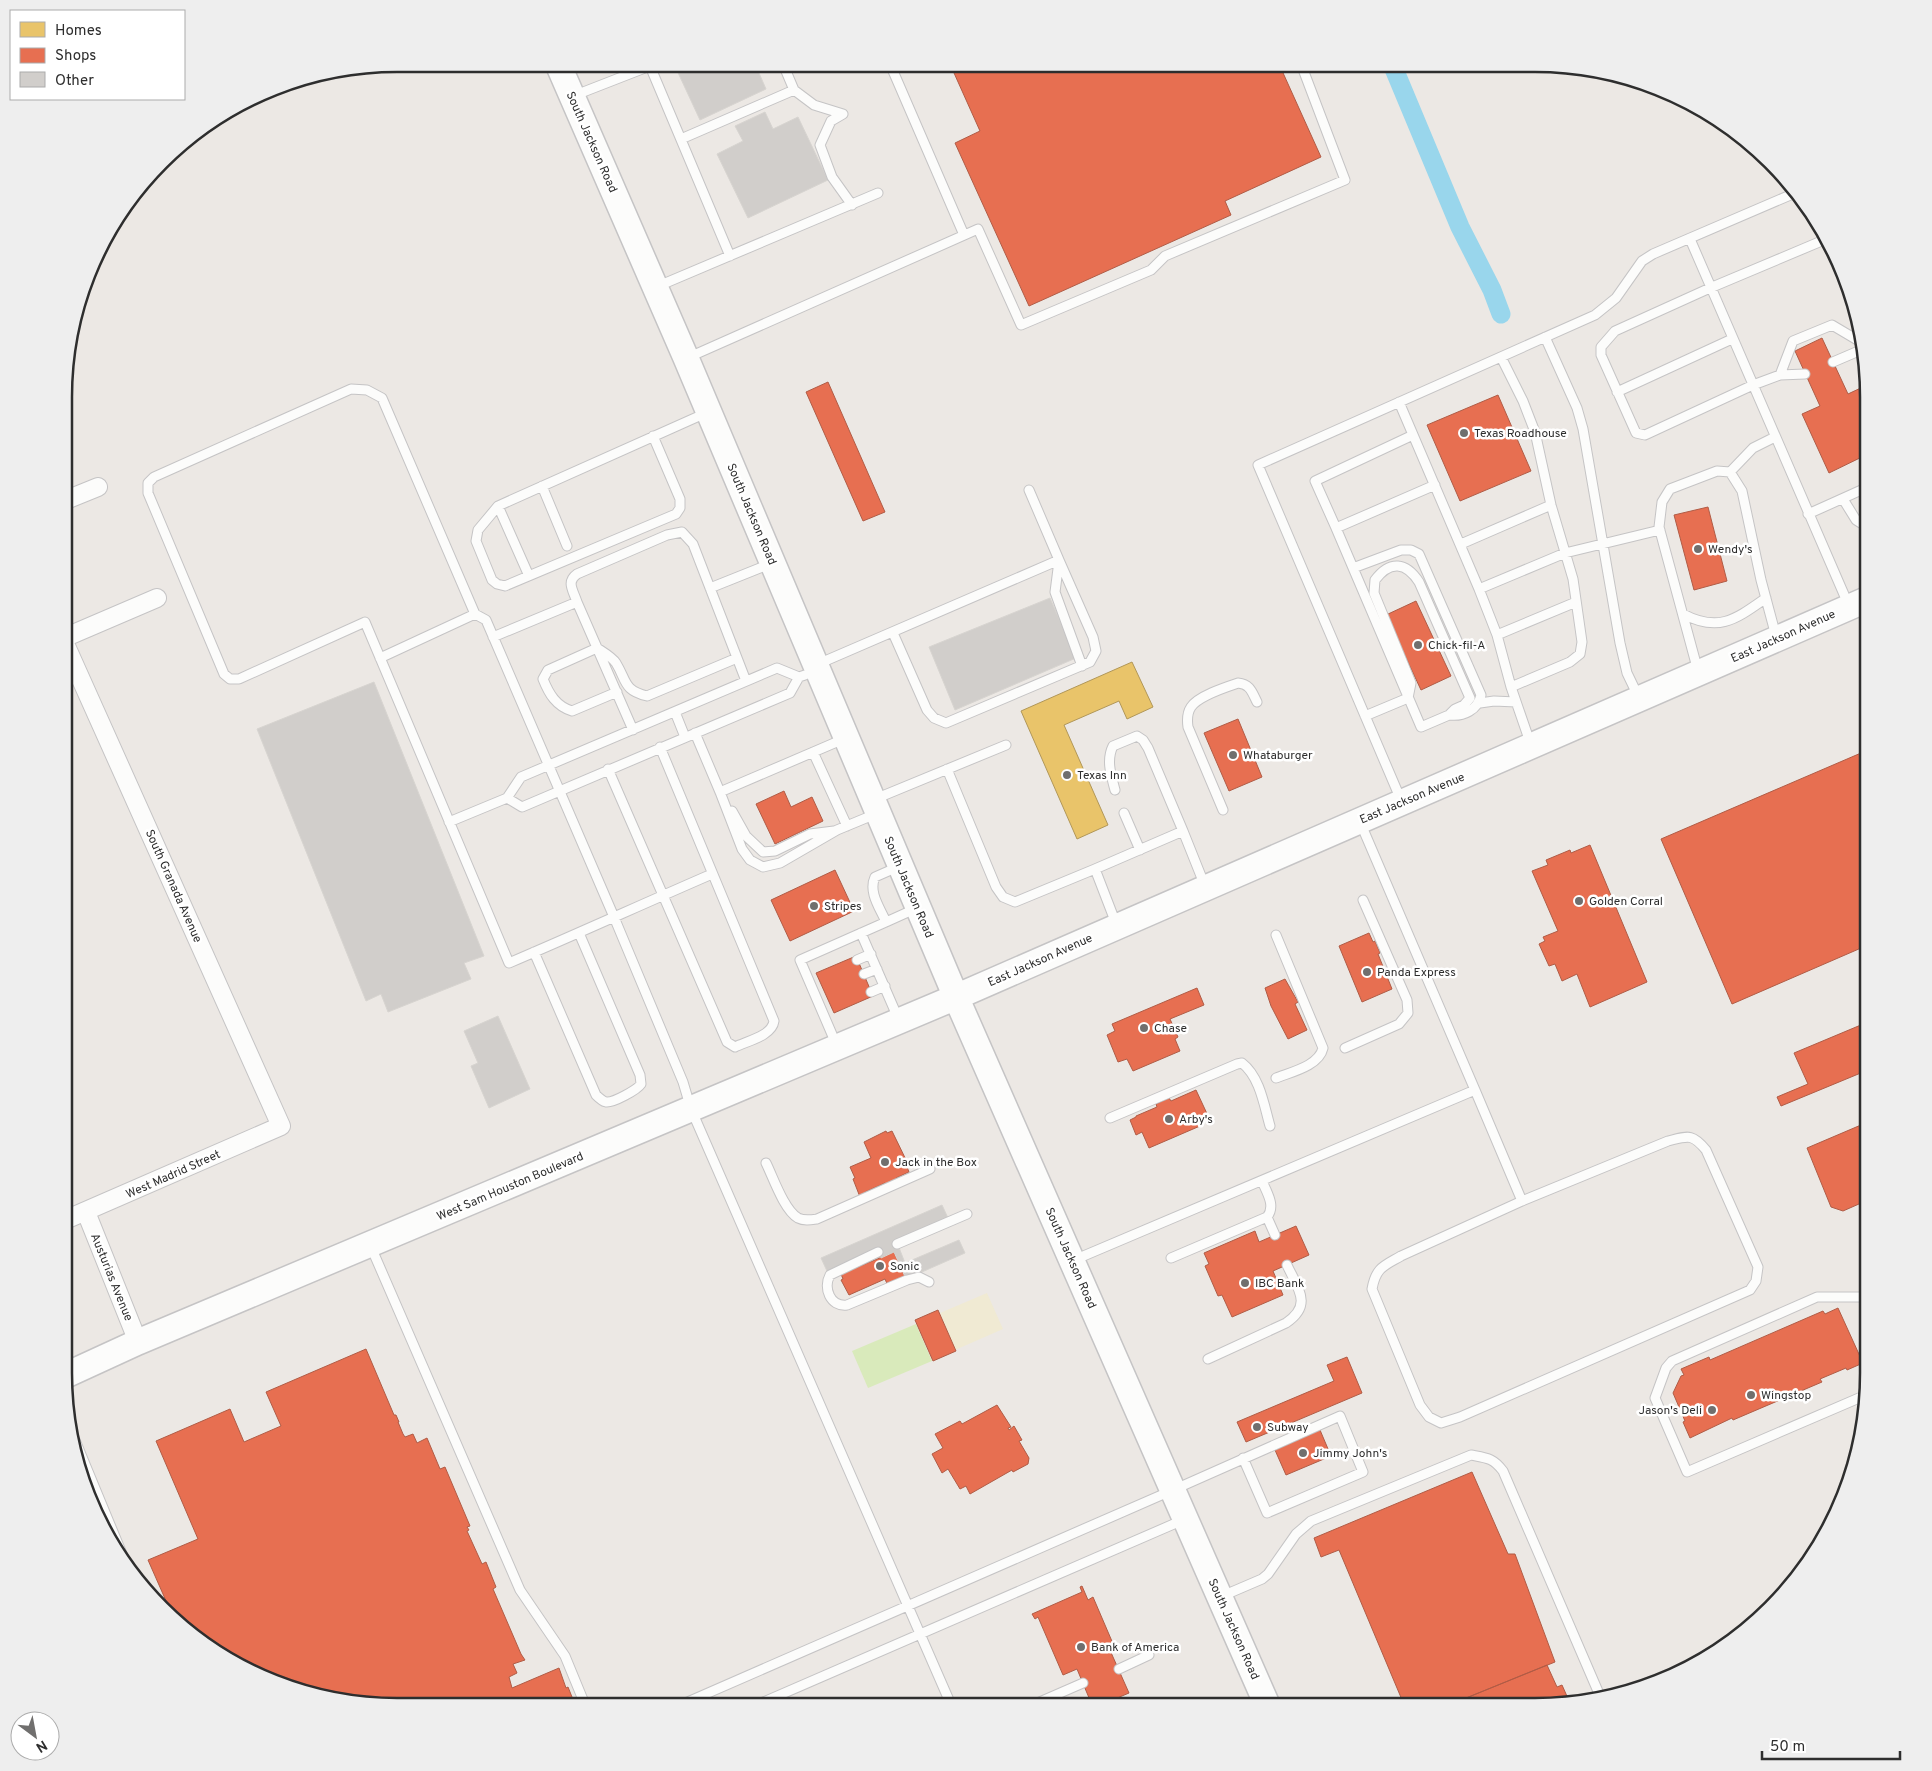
<svg xmlns="http://www.w3.org/2000/svg" width="1932" height="1771" font-family="Overpass,sans-serif">
	<rect width="100%" height="100%" fill="#ece8e4"/>
	<path fill="#f0ead3" d="M987,1293L1003,1329L955,1350L940,1313Z"/>
	<path fill="#d9eabb" d="M916,1324L932,1361L868,1388L852,1351Z"/>
	<path fill="#e9c46a" stroke="#b19758" d="M1132,662L1153,707L1127,719L1119,701L1064,725L1108,825L1077,839L1021,711Z"/>
	<path fill="#e76f51" stroke="#b05c46" d="M950,64H1279L1321,157L1225,201L1231,215L1029,306L955,143L980,131Z
		M1822,338L1848,394L1865,386L1868,391V454L1829,473L1802,414L1820,406L1795,351Z
		M828,382L885,512L863,521L806,392Z
		M1498,395L1531,471L1460,501L1427,425Z
		M1708,507L1727,581L1694,590L1674,515Z
		M1416,601L1451,676L1421,690L1386,615Z
		M1238,719L1262,777L1229,791L1204,733Z
		M1868,750V945L1732,1004L1661,839Z
		M784,791L791,807L812,797L823,821L775,844L756,804Z
		M1590,845L1647,982L1590,1007L1577,974L1562,981L1555,964L1549,966L1539,944L1545,941L1543,937L1558,931L1532,871L1548,865L1546,860L1570,850L1571,853Z
		M835,870L854,911L790,941L771,900Z
		M1369,933L1373,942L1375,941L1380,953L1378,954L1392,989L1362,1002L1339,946Z
		M856,956L873,996L834,1013L816,973Z
		M1285,979L1298,1002L1295,1004L1307,1030L1288,1039L1271,1006L1265,988Z
		M1197,988L1204,1005L1170,1019L1178,1037L1175,1039L1180,1051L1133,1071L1127,1059L1118,1062L1107,1035L1115,1031L1112,1024Z
		M1868,1022V1070L1781,1106L1777,1097L1808,1084L1794,1053Z
		M1196,1090L1209,1118L1199,1123L1200,1126L1149,1148L1142,1132L1136,1135L1130,1120L1136,1117V1116L1157,1107L1156,1104L1169,1098L1171,1101Z
		M1868,1122V1200L1843,1211L1831,1207L1807,1148Z
		M886,1131L887,1133L892,1131L909,1166L907,1167L909,1172L896,1178L897,1181L887,1186L885,1183L865,1192L866,1194L860,1197L853,1179L855,1178L850,1167L871,1158L864,1142Z
		M1296,1226L1309,1255L1273,1271L1283,1295L1232,1317L1222,1295L1218,1296L1205,1266L1209,1264L1204,1253L1255,1231L1259,1242Z
		M894,1252L906,1279L888,1286L885,1279L849,1295L841,1280L843,1279L841,1274Z
		M1838,1308L1863,1363L1847,1370L1846,1368L1820,1379L1822,1382L1733,1420L1732,1418L1690,1438L1683,1422L1685,1421L1673,1393L1681,1376L1684,1375L1681,1369L1709,1357L1710,1360L1823,1311L1825,1314Z
		M938,1310L956,1351L933,1361L915,1320Z
		M366,1349L394,1415H396L399,1422H398L403,1434L405,1437L413,1434L417,1443L427,1438L440,1469L445,1467L470,1526L467,1527L469,1530L467,1531L482,1564L486,1562L496,1587L493,1589L521,1654L525,1660L513,1664L517,1673L509,1677L512,1688L559,1668L566,1688L568,1687L576,1707H397L332,1701L250,1673L195,1638L174,1619L148,1560L198,1539L156,1441L230,1409L244,1442L281,1426L266,1392Z
		M1347,1357L1362,1393L1246,1442L1237,1422L1334,1381L1327,1365Z
		M997,1405L1011,1427L1008,1428L1009,1430L1014,1426L1022,1440L1019,1441L1029,1458L1028,1464L1013,1472L1012,1470L970,1494L966,1486L960,1489L948,1469L942,1473L932,1454L943,1448L935,1434L960,1421L962,1424Z
		M1320,1430L1331,1456L1286,1475L1275,1450Z
		M1472,1472L1508,1554H1515L1555,1662L1444,1707H1405L1339,1550L1321,1557L1314,1538Z
		M1082,1586L1088,1600L1093,1597L1114,1646L1109,1648L1129,1693L1096,1707H1091L1092,1705L1077,1669L1063,1675L1038,1617L1035,1619L1032,1614L1082,1592L1080,1587Z
		M1547,1665L1557,1687L1562,1685L1570,1703L1556,1707H1444Z"/>
	<g fill="none" stroke-linecap="round" stroke-linejoin="round">
		<path stroke="#99d6ec" stroke-width="19" d="M1392,64L1460,227L1492,290L1501,314"/>
	</g>
	<path fill="#d1cecb" stroke="#d7d4d0" d="M674,64H755L766,89L700,120Z
		M765,112L773,129L798,117L828,180L748,218L717,154L743,141L735,126Z
		M1050,598L1076,658L955,710L929,647Z
		M374,682L484,956L464,963L471,979L388,1012L381,994L366,1001L257,729Z
		M498,1016L530,1089L489,1108L471,1066L478,1063L464,1031Z
		M942,1205L948,1218L896,1240L905,1263L959,1240L965,1253L906,1279L894,1252L881,1258L877,1249L827,1271L821,1258Z"/>
	<g fill="none" stroke-linecap="round" stroke-linejoin="round">
		<g stroke="#c5c4c5" stroke-width="11">
			<path id="lane" d="M890,64L964,235
				M794,90L814,105L843,114
				M573,96L650,66L730,256
				M843,114L831,121L820,145L832,177L852,205
				M681,139L794,90L783,64
				M1690,239L1849,606
				M656,287L878,193
				M1545,337L1577,408L1583,429L1620,643L1627,673L1639,698
				M1501,357L1523,401L1535,432L1551,505L1573,579L1582,642L1580,654L1570,662L1511,687L1531,745
				M687,358L978,229L1021,325L1151,270L1165,256L1345,180L1301,64
				M1833,362L1861,350
				M1805,374L1780,375L1753,385L1645,435L1636,433L1601,355V347L1615,331L1710,288L1824,240
				M1780,375L1793,341L1832,325L1859,341
				M1617,392L1732,339
				M1399,402L1479,589L1497,635L1511,687
				M1413,435L1315,481L1336,528L1435,485
				M1730,472L1753,448L1775,437
				M542,486L567,546
				M1843,499L1856,520L1864,525H1868
				M498,506L478,530L476,541L492,580L497,584L505,586L676,514L680,508V499L653,436
				M1808,514L1868,487
				M1336,528C1364,595 1393,661 1421,727L1449,715L1455,709L1464,705L1470,698L1419,582C1406,562 1390,560 1375,580L1374,593L1411,683L1408,698L1365,716
				M1461,544L1551,505
				M1059,561L1055,592L1082,666
				M1353,568L1401,550H1411L1419,554L1481,695C1478,710 1463,717 1449,715
				M529,576L498,506L706,413
				M710,588L770,564
				M1479,589L1565,553L1660,530
				M577,602C573,590 566,582 577,574L667,535L682,532L693,544L746,681
				M1683,614C1719,633 1736,619 1766,598
				M893,633L927,710L934,718L946,723L1090,662L1096,651L1093,637L1059,560
				M1497,635L1576,602
				M493,637L577,602L633,730
				M380,658L475,614
				M818,664L1059,560L1029,490
				M1698,671L1659,527L1662,502L1670,489L1717,471L1730,472L1742,491L1761,580L1776,636
				M617,692L572,711C556,706 549,694 543,679L548,670L597,648C603,652 612,657 616,663C627,681 623,690 647,696L737,658
				M1480,703L1494,701L1516,702
				M675,712L685,737
				M695,733L720,792L846,738
				M813,752L847,826
				M608,769L727,1042L735,1047C747,1041 772,1036 774,1021L660,747
				M947,769L996,887L1003,897L1015,902L1095,869L1117,926
				M1115,790C1111,775 1106,760 1113,746L1137,736L1143,740L1148,748L1183,831
				M720,792L742,849L750,860L763,867L780,863L837,830L878,813
				M507,798L522,807L790,693L799,677L805,675
				M875,799L1006,745
				M1401,800L1258,465L1595,315L1616,298L1642,261L1653,254L1795,193
				M1223,810L1188,727C1187,720 1187,713 1191,707C1198,696 1226,687 1238,683C1250,684 1252,692 1257,702
				M732,811L746,836L763,852L775,851L810,834L834,831
				M1124,813L1140,850
				M449,822L507,798L521,777L777,668L799,677
				M1095,869L1183,831L1205,886
				M712,874C645,903 577,934 509,963L365,622L239,679H230L224,674L148,493V483L154,477L351,389L367,390L382,398L475,614L486,620L614,917L619,929L683,1082L691,1109L952,1707
				M886,922L917,908
				M861,933L898,1018
				M1276,935L1323,1048C1319,1066 1291,1072 1276,1078
				M534,952L596,1095C599,1098 602,1101 606,1102C613,1103 637,1090 641,1084L640,1075L579,933
				M857,960L871,954
				M864,974L877,969
				M871,992L885,986
				M837,1046L800,960L886,922C880,908 868,892 875,877L900,866
				M1345,1048L1399,1024L1408,1013L1407,1000L1363,900
				M1475,1090L1522,1201L1401,1256C1384,1266 1376,1267 1372,1289L1420,1405L1429,1417L1441,1423L1460,1417L1750,1290L1756,1281L1758,1267L1706,1150C1692,1133 1688,1136 1668,1141L1522,1201
				M1110,1118L1237,1064L1242,1063C1260,1077 1264,1105 1270,1126
				M766,1163C773,1177 784,1210 798,1218C804,1221 810,1220 817,1219L930,1169
				M1267,1217L1275,1235
				M897,1244L967,1214
				M371,1247L520,1590L565,1656L586,1707
				M878,1252L830,1275C823,1288 830,1307 847,1305L907,1280L919,1277L929,1282
				M1171,1258L1267,1217C1276,1206 1267,1193 1262,1181
				M1074,1260L1475,1090L1360,822
				M1208,1359L1286,1323C1313,1305 1298,1289 1287,1265
				M1866,1395L1687,1472L1655,1398L1666,1368L1672,1361L1817,1297H1868
				M75,1440L123,1556
				M1220,1597L1262,1579L1268,1574L1296,1534L1311,1521L1471,1455C1487,1458 1493,1458 1503,1471L1600,1696
				M1119,1669L1149,1655
				M676,1707L1173,1490L1340,1416L1363,1472L1267,1513L1243,1458
				M752,1707L1183,1520
				M1028,1707L1083,1683"/>
		</g>
		<g stroke="#c5c4c5" stroke-width="20">
			<path id="street" d="M66,500L98,487
				M66,637L157,598
				M86,1212L138,1342
				M65,1220L281,1126L66,646"/>
		</g>
		<g stroke="#c5c4c5" stroke-width="28">
			<path id="secondary" d="M558,64L686,358L956,997L1268,1707
				M64,1376L138,1342L956,997L1868,599"/>
		</g>
		<use href="#lane" stroke="#fcfcfb" stroke-width="9"/>
		<use href="#street" stroke="#fcfcfb" stroke-width="18"/>
		<use href="#secondary" stroke="#fcfcfb" stroke-width="25"/>
	</g>
	<g fill="#706f6e" stroke="#fff" stroke-width="2">
		<circle cx="1464" cy="433" r="5"/>
		<circle cx="1698" cy="549" r="5"/>
		<circle cx="1418" cy="645" r="5"/>
		<circle cx="1233" cy="755" r="5"/>
		<circle cx="1067" cy="775" r="5"/>
		<circle cx="1579" cy="901" r="5"/>
		<circle cx="814" cy="906" r="5"/>
		<circle cx="1367" cy="972" r="5"/>
		<circle cx="1144" cy="1028" r="5"/>
		<circle cx="1169" cy="1119" r="5"/>
		<circle cx="885" cy="1162" r="5"/>
		<circle cx="880" cy="1266" r="5"/>
		<circle cx="1245" cy="1283" r="5"/>
		<circle cx="1751" cy="1395" r="5"/>
		<circle cx="1712" cy="1410" r="5"/>
		<circle cx="1257" cy="1427" r="5"/>
		<circle cx="1303" cy="1453" r="5"/>
		<circle cx="1081" cy="1647" r="5"/>
	</g>
	<g text-anchor="middle" stroke-width="5" stroke-linejoin="round" paint-order="stroke">
		<g font-size="12" fill="#2e2e2e" stroke="#fff">
			<text transform="translate(592 142) rotate(66)" y="4">South Jackson Road</text>
			<text transform="translate(752 514) rotate(67)" y="4">South Jackson Road</text>
			<text transform="translate(1783 636) rotate(-24)" y="4">East Jackson Avenue</text>
			<text transform="translate(1412 798) rotate(-23)" y="4">East Jackson Avenue</text>
			<text transform="translate(174 886) rotate(66)" y="4">South Granada Avenue</text>
			<text transform="translate(909 887) rotate(67)" y="4">South Jackson Road</text>
			<text transform="translate(1040 960) rotate(-24)" y="4">East Jackson Avenue</text>
			<text transform="translate(173 1174) rotate(-24)" y="4">West Madrid Street</text>
			<text transform="translate(510 1186) rotate(-23)" y="4">West Sam Houston Boulevard</text>
			<text transform="translate(1071 1258) rotate(66)" y="4">South Jackson Road</text>
			<text transform="translate(112 1277) rotate(68)" y="4">Austurias Avenue</text>
			<text transform="translate(1234 1629) rotate(66)" y="4">South Jackson Road</text>
		</g>
		<g font-size="12" fill="#2e2e2e" stroke="#fff" text-anchor="start">
			<text x="1474" y="437">Texas Roadhouse</text>
			<text x="1708" y="553">Wendy's</text>
			<text x="1428" y="649">Chick-fil-A</text>
			<text x="1243" y="759">Whataburger</text>
			<text x="1077" y="779">Texas Inn</text>
			<text x="1589" y="905">Golden Corral</text>
			<text x="824" y="910">Stripes</text>
			<text x="1377" y="976">Panda Express</text>
			<text x="1154" y="1032">Chase</text>
			<text x="1179" y="1123">Arby's</text>
			<text x="895" y="1166">Jack in the Box</text>
			<text x="890" y="1270">Sonic</text>
			<text x="1255" y="1287">IBC Bank</text>
			<text x="1761" y="1399">Wingstop</text>
			<text x="1702" y="1414" text-anchor="end">Jason's Deli</text>
			<text x="1267" y="1431">Subway</text>
			<text x="1313" y="1457">Jimmy John's</text>
			<text x="1091" y="1651">Bank of America</text>
		</g>
	</g>
	<path d="M0 0H1932V1771H0ZM397 72H1535A325 325 0 0 1 1860 397V1373A325 325 0 0 1 1535 1698H397A325 325 0 0 1 72 1373V397A325 325 0 0 1 397 72Z" fill="#eee" fill-rule="evenodd"/>
	<path fill="none" stroke="#2e2e2e" stroke-width="2.5" d="M397 72H1535A325 325 0 0 1 1860 397V1373A325 325 0 0 1 1535 1698H397A325 325 0 0 1 72 1373V397A325 325 0 0 1 397 72Z"/>
	<rect x="10" y="10" width="175" height="90" fill="#ffffff" stroke="#ababab"/>
	<rect x="20" y="22" width="25" height="15" fill="#e9c46a" stroke="#ababab"/>
	<text x="55" y="35" font-size="15" fill="#2e2e2e">Homes</text>
	<rect x="20" y="48" width="25" height="15" fill="#e76f51" stroke="#ababab"/>
	<text x="55" y="60" font-size="15" fill="#2e2e2e">Shops</text>
	<rect x="20" y="72" width="25" height="15" fill="#d1cecb" stroke="#ababab"/>
	<text x="55" y="85" font-size="15" fill="#2e2e2e">Other</text>
	<g transform="translate(35 1736) rotate(148)"><circle r="24" fill="#ffffff" stroke="#ababab"/>
	<path d="M0-4L9 19L0 12L-9 19Z" fill="#706f6e"/>
	<text y="-8" font-size="14" font-weight="bold" text-anchor="middle" fill="#2e2e2e">N</text>
	</g>
	<path d="M1762 1751v8h138v-8" fill="none" stroke="#2e2e2e" stroke-width="2.5"/>
	<text x="1770" y="1751" font-size="15" fill="#2e2e2e" stroke="#ffffff" stroke-width="4" paint-order="stroke">50 m</text>
</svg>
